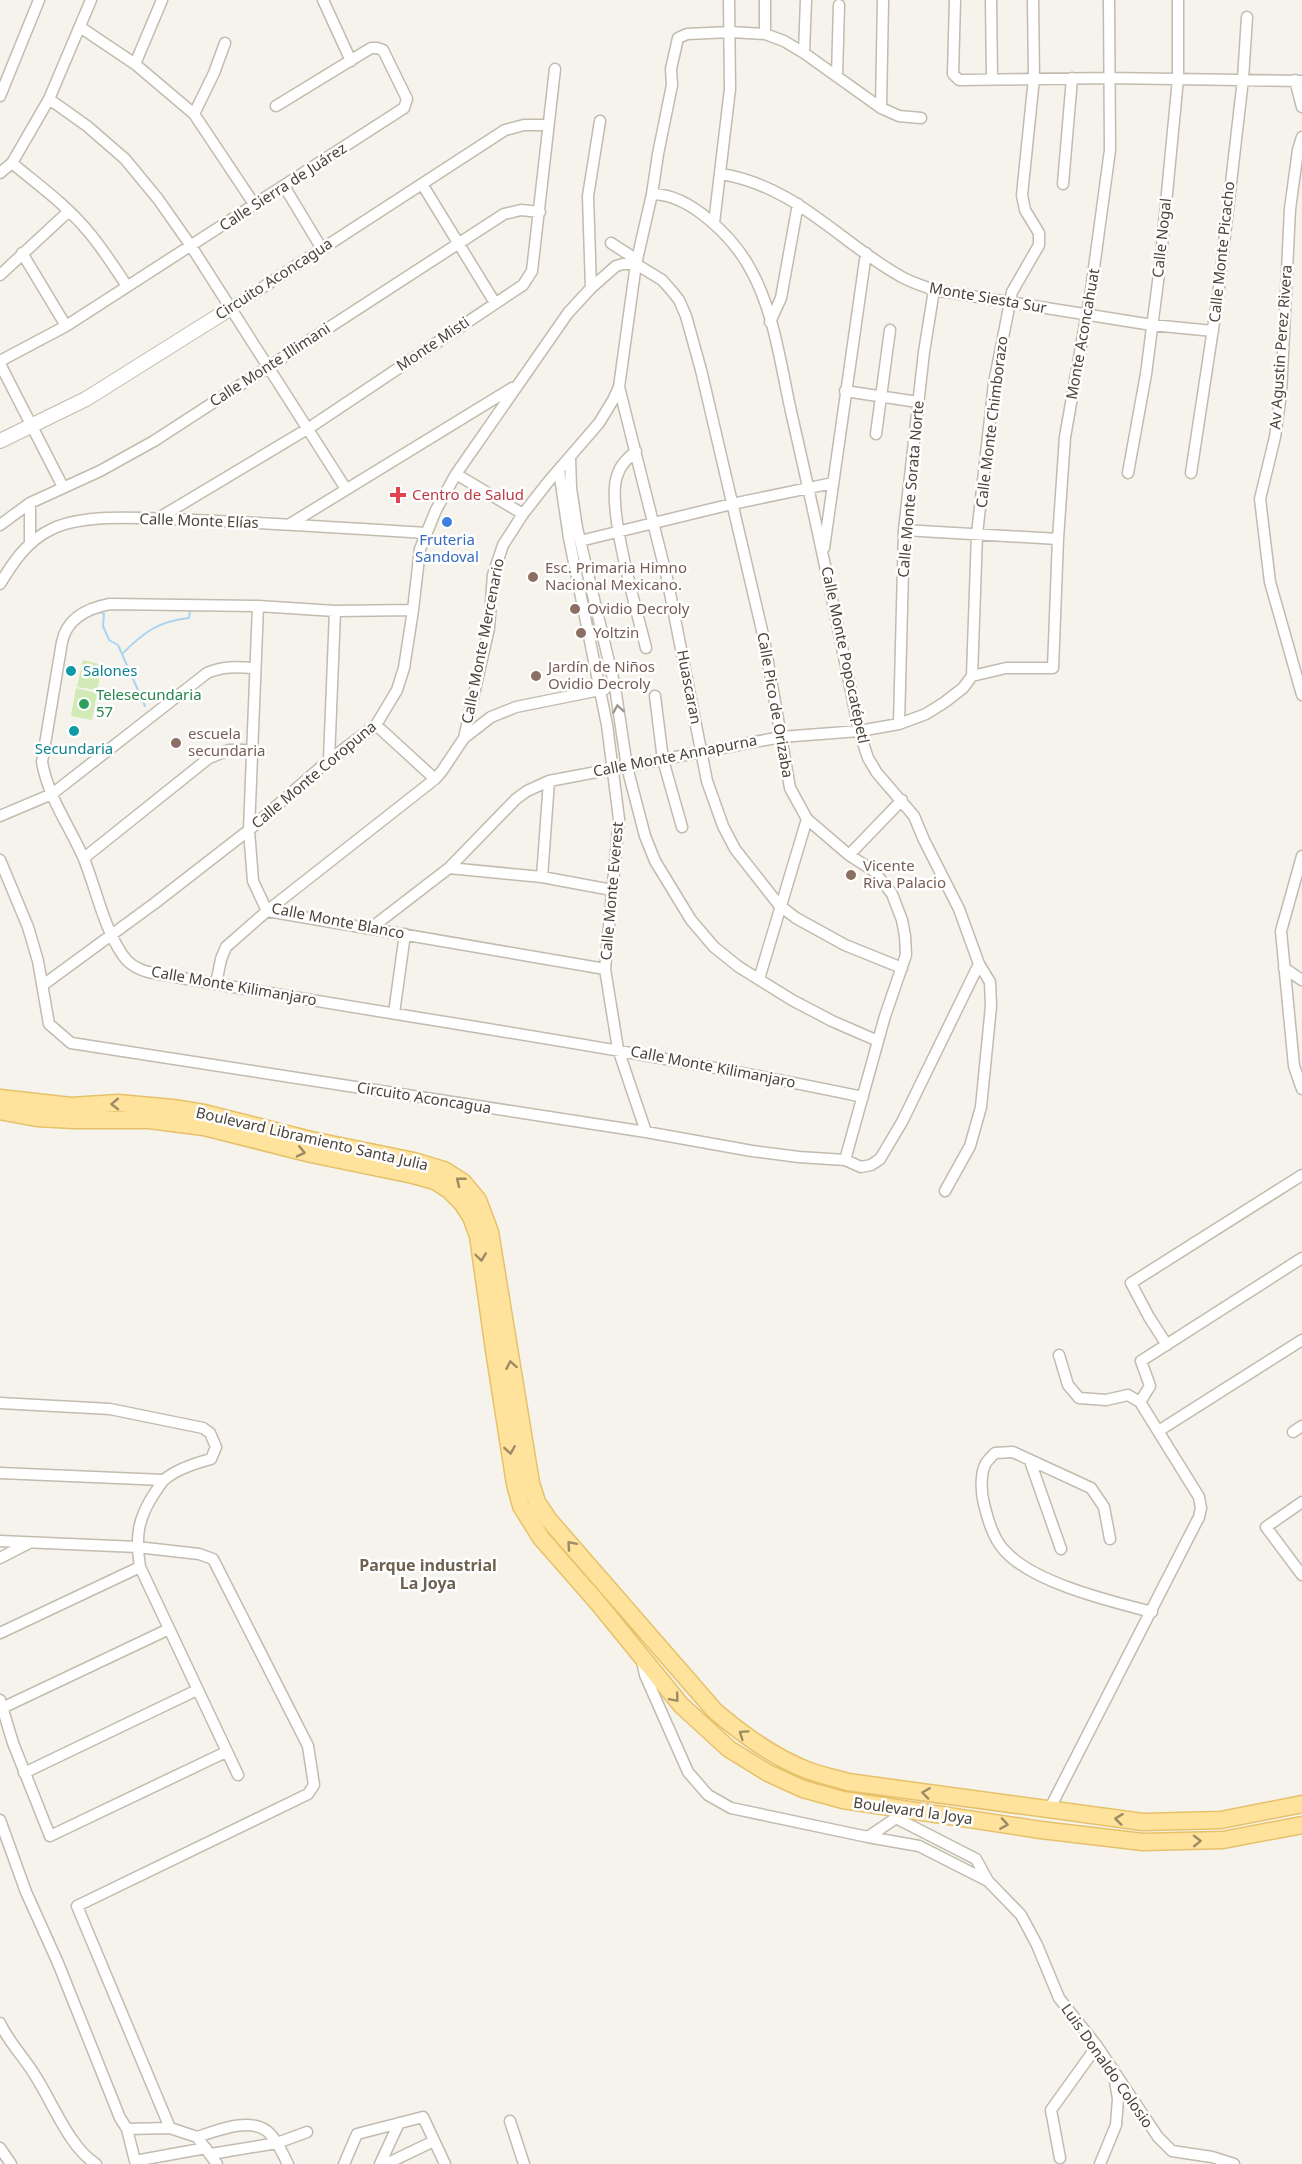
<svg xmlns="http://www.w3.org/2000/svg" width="1302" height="2164" font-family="'Noto Sans',sans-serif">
	<rect width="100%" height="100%" fill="#f6f3ec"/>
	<path fill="#d2eab5" d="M83,660L103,665L97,690L77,687Z
		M76,688L97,693L92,720L71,716Z"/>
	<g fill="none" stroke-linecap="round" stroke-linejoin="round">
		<path stroke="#a9d4f2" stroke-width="2" d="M98,611L104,614L103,626L109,640L118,645L145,706
			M122,654C143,633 158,621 189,618L190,610"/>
		<g stroke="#c2bbae" stroke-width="13">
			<path id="minor" d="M323,0L351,61
				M955,0L953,74L959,80L1109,78L1302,81
				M991,0L992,79
				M80,27L135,64L194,114L254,204
				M765,34V0
				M804,53L806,0
				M135,64L162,0
				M837,76L839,5
				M1295,80L1302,107
				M0,96L39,0
				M49,99L87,126L125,159L158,199L191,246L346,489
				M881,108L883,0
				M194,114L214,73L225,43
				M1302,137L1298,150L1290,209L1281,394L1275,437L1260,499L1270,582L1302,695
				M12,163C37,184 65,204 86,229C102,247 114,267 127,286
				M0,173L12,163L49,99L91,0
				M721,174C796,186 838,241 900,276C910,282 923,286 934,290L1152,325L1213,331
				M422,184L495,303
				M1063,184L1072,78
				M284,186L322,249
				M652,194C691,194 735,239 752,272C775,315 781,368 792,416C816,520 838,626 859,731L868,758L877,773L914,816L924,840L959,909L979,964L990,982L991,1006L981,1107L970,1146L945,1191
				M714,223L730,89L729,0
				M611,243L637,260
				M22,253L66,326
				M0,275L69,211
				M591,288L588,196L600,121
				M231,308L505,130L524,125H548
				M770,322L781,298L798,204
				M0,361L66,326L404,108L407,99L383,50L377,48H371L276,106
				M0,364L63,487
				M619,387L667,578L707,781L723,826L735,849L779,905L796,918L845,945L902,968
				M845,391L918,402
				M876,434L890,330
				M636,451C628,458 620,465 617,476C606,507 637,611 646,648
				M570,458L571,488L577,528L615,687L627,767L645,836L655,861L691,920L714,947L739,967L792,1000L832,1021L878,1041
				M559,470L569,538L607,725L619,819L605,969L618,1049L646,1132
				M1128,473L1146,374L1160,266L1178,79V0
				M1191,473L1218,296L1243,79L1247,17
				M456,474L523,514
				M30,503V543
				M157,519L309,428L523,285L532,271L555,69
				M290,524L512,388
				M0,525L30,503L100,471L154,441L504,214L521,210L540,212
				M904,530L1058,539
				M580,541L732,504L833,483
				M824,548L866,253
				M0,584C13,562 28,540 52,529C87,512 153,519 192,520C270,523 347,528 425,533
				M258,606L249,830L253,881L267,911L605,969
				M413,610L335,611L258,606L110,604C88,608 67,618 62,642L42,762C48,797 70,827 84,859C96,889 104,928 122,954C128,964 137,969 148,972C386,1015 626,1047 863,1097
				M972,676L977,534L994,383L1012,292L1039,245V233L1025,210L1022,195L1034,78L1033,0
				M655,696L663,760L682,827
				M899,724L904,530L924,352L934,290
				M376,725L435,779
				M464,738L491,717L516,707L605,689
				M329,760L335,611
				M0,816L52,794L207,673C223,666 237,667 255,668
				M849,855L902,800
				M1302,856L1281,931L1294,1066L1302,1089
				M84,858L209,758L229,750H252
				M0,860L28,927L38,961L49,1024L71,1043L646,1132L752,1151L799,1157L845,1160L861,1167L871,1165L880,1159L902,1122L979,964
				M449,868L542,877L612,890
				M542,877L549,781
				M371,928L449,868L516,799L527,791L549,781L781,737L859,731L899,724L926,714L945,702L963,688L972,676L1006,668H1053L1058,539L1065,437L1091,290L1110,150L1109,0
				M1284,968L1302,980
				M759,979L807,819
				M216,984L221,959L226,947L267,911L435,779L442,771L464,738L489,628L493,575L503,545L523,514L548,482L599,423L613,400L619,387L636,264L652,194L658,154L672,85L671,69L678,38L687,34L731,32L765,34L784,41L804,53L881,108L899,116L921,118
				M43,985L155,903L249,830L329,760L376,725L397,690L404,668L413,610L420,549L436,510L456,474L568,313L591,288L616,266L623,264H636L662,280L671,290L679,300L686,316L701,370L764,639L790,788L807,819L849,855L874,871L892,894L902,920L905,936L906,955L885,1016L845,1160
				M394,1013L405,934
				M1167,1345L1149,1317L1131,1283L1302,1175
				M1140,1402L1150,1386L1141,1361L1302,1258
				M0,1403L110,1409L203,1428L210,1433L216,1447L211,1459C196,1463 176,1469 164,1480C161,1483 158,1488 156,1491C138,1517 135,1536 140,1567L238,1775
				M1160,1430L1302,1340
				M1293,1432L1302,1426
				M1030,1461L1061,1549
				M0,1473L164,1480
				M1302,1502L1266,1527L1302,1575
				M1110,1539L1104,1507L1091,1488L1013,1452L995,1453C992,1456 988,1460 986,1463C980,1473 981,1493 984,1504C988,1520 993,1538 1004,1550C1033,1583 1110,1601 1152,1612
				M0,1541L137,1547L199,1554L213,1559L308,1746L314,1785L308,1794L77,1906L170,2128
				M0,1558L29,1543
				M0,1633L140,1567
				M642,1661L645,1675L688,1772L708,1795L731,1808L868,1837L919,1846L988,1881L1021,1915L1037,1945L1059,1998L1097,2046L1158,2137L1172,2151L1212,2157L1234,2164
				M0,1700L13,1743L50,1836L226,1752
				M2,1708L169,1629
				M24,1773L197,1690
				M902,1808L896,1818L976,1859L988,1881
				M1049,1810L1199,1517L1201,1508L1199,1497L1140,1402L1128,1395L1106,1400L1079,1398L1068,1385L1059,1355
				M0,1820L26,1892L58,1963L120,2118L127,2129L135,2161L206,2148
				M868,1837L896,1818
				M0,2023C9,2043 25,2058 36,2077C52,2102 70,2148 96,2164
				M510,2121L524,2164
				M127,2129L170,2128L197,2137L217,2164
				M197,2137C217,2131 248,2117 267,2131C277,2139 282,2153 288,2164
				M0,2148L11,2164
				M211,2154L277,2143L307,2132
				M1060,2158L1051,2110L1097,2046
				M344,2164L357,2134L423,2117L445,2164
				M380,2164L399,2123
				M386,2164L434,2141
				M1100,2164L1116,2125L1118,2099L1114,2075"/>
		</g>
		<g stroke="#c2bbae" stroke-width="16">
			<path id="tertiary" d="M0,441L86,399L231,308"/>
		</g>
		<g stroke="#e6c16a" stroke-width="19">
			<path id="primary" d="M0,1098L71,1106L118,1103L173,1108L204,1113L311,1140L414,1161L444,1170L463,1182L478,1200L490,1232L531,1483L537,1502L549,1520L715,1711C742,1734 773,1757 807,1770C820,1775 834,1778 848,1782L1143,1822L1221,1820L1302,1804
				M0,1111L37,1118L74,1120H149L204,1127L311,1154L413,1175L435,1181L449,1190L462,1203L471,1217L478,1236L494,1350L515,1484L521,1506L541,1538L598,1603L681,1705L729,1749L768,1773L803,1789L843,1800L1041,1830L1143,1842L1223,1840L1302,1825"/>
		</g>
		<use href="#minor" stroke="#fff" stroke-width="10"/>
		<use href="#tertiary" stroke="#fff" stroke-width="14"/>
		<use href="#primary" stroke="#ffe39c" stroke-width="16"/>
	</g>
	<defs><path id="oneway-chevron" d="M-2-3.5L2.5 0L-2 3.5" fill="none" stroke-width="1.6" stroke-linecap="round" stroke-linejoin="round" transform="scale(1.5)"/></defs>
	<use stroke="#9c9892" href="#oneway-chevron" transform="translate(618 709) rotate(-99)"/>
	<g stroke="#9c8c66">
		<use href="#oneway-chevron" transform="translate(115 1104) rotate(179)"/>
		<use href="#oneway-chevron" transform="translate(301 1152) rotate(13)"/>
		<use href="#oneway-chevron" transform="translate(460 1181) rotate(-141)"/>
		<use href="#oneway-chevron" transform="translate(481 1257) rotate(82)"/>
		<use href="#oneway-chevron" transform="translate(511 1365) rotate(-100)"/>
		<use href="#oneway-chevron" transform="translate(510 1450) rotate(81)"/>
		<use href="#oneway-chevron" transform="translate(571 1545) rotate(-131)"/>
		<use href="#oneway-chevron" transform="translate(675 1698) rotate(50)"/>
		<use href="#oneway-chevron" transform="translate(743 1734) rotate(-145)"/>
		<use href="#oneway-chevron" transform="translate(926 1793) rotate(-172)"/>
		<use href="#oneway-chevron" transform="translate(1119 1819) rotate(-173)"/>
		<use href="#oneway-chevron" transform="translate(1004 1824) rotate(9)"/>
		<use href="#oneway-chevron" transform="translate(1197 1841) rotate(-1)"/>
	</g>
	<path fill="#e0444e" stroke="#fff" stroke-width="2" d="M395 486h6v6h6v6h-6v6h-6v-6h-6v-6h6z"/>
	<circle fill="#3f7fe0" stroke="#fff" stroke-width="2" cx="447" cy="522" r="6"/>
	<g fill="#8d6e63" stroke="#fff" stroke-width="2">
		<circle cx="533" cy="577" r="6"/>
		<circle cx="575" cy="609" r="6"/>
		<circle cx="581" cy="633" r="6"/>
		<circle cx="536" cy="676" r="6"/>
		<circle cx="176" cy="743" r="6"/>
		<circle cx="851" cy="875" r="6"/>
	</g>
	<g fill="#0f9aa8" stroke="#fff" stroke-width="2">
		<circle cx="71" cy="671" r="6"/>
		<circle cx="74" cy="731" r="6"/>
	</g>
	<circle fill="#2e9e5b" stroke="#fff" stroke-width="2" cx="84" cy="704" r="6"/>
	<g text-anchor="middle" stroke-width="5" stroke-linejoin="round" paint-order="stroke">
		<g font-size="15" fill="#4b4439" stroke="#fff">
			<text transform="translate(283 187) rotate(-33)" y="5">Calle Sierra de Juárez</text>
			<text transform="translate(1162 238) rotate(-84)" y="5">Calle Nogal</text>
			<text transform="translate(1222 252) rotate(-84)" y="5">Calle Monte Picacho</text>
			<text transform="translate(274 279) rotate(-33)" y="5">Circuito Aconcagua</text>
			<text transform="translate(988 298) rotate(10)" y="5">Monte Siesta Sur</text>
			<text transform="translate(1083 334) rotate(-80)" y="5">Monte Aconcahuat</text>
			<text transform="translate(433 344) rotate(-34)" y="5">Monte Misti</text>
			<text transform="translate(1281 347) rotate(-86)" y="5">Av Agustin Perez Rivera</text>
			<text transform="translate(270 365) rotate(-33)" y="5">Calle Monte Illimani</text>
			<text transform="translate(992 422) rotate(-83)" y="5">Calle Monte Chimborazo</text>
			<text transform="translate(911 489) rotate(-85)" y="5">Calle Monte Sorata Norte</text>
			<text transform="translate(199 521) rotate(2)" y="5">Calle Monte Elías</text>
			<text transform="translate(483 641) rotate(-79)" y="5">Calle Monte Mercenario</text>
			<text transform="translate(845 655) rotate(78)" y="5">Calle Monte Popocatépetl</text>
			<text transform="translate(689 687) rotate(79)" y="5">Huascaran</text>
			<text transform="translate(775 705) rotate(80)" y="5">Calle Pico de Orizaba</text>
			<text transform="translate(675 756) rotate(-11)" y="5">Calle Monte Annapurna</text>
			<text transform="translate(314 775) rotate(-40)" y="5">Calle Monte Coropuna</text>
			<text transform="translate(612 891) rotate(-85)" y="5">Calle Monte Everest</text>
			<text transform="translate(338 921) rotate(11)" y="5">Calle Monte Blanco</text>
			<text transform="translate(234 986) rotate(10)" y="5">Calle Monte Kilimanjaro</text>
			<text transform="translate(713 1067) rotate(11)" y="5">Calle Monte Kilimanjaro</text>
			<text transform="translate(424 1098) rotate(9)" y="5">Circuito Aconcagua</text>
			<text transform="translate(312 1139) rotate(13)" y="5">Boulevard Libramiento Santa Julia</text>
			<text transform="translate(913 1811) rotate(8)" y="5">Boulevard la Joya</text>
			<text transform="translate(1107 2066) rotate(55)" y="5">Luis Donaldo Colosio</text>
		</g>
		<g font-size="15" fill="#be3a42" stroke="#fff" text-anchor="start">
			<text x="412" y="500">Centro de Salud</text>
		</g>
		<g font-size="15" fill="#366cbe" stroke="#fff">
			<text x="447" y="545">Fruteria<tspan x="447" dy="17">Sandoval</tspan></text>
		</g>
		<g font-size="15" fill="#785e54" stroke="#fff" text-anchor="start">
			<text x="545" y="573">Esc. Primaria Himno<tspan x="545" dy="17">Nacional Mexicano.</tspan></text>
			<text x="587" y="614">Ovidio Decroly</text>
			<text x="593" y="638">Yoltzin</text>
			<text x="548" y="672">Jardín de Niños<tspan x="548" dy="17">Ovidio Decroly</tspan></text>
			<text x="188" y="739">escuela<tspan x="188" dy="17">secundaria</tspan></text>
			<text x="863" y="871">Vicente<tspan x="863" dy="17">Riva Palacio</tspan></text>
		</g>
		<g font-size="15" fill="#0d838f" stroke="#fff" text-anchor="start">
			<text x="83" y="676">Salones</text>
			<text x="74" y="754" text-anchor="middle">Secundaria</text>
		</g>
		<g font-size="15" fill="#27864d" stroke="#fff" text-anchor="start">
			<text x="96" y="700">Telesecundaria<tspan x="96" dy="17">57</tspan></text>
		</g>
		<g font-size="16" font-weight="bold" fill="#6e6250" stroke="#fff">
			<text x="428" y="1571">Parque industrial<tspan x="428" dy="18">La Joya</tspan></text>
		</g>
	</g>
</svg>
